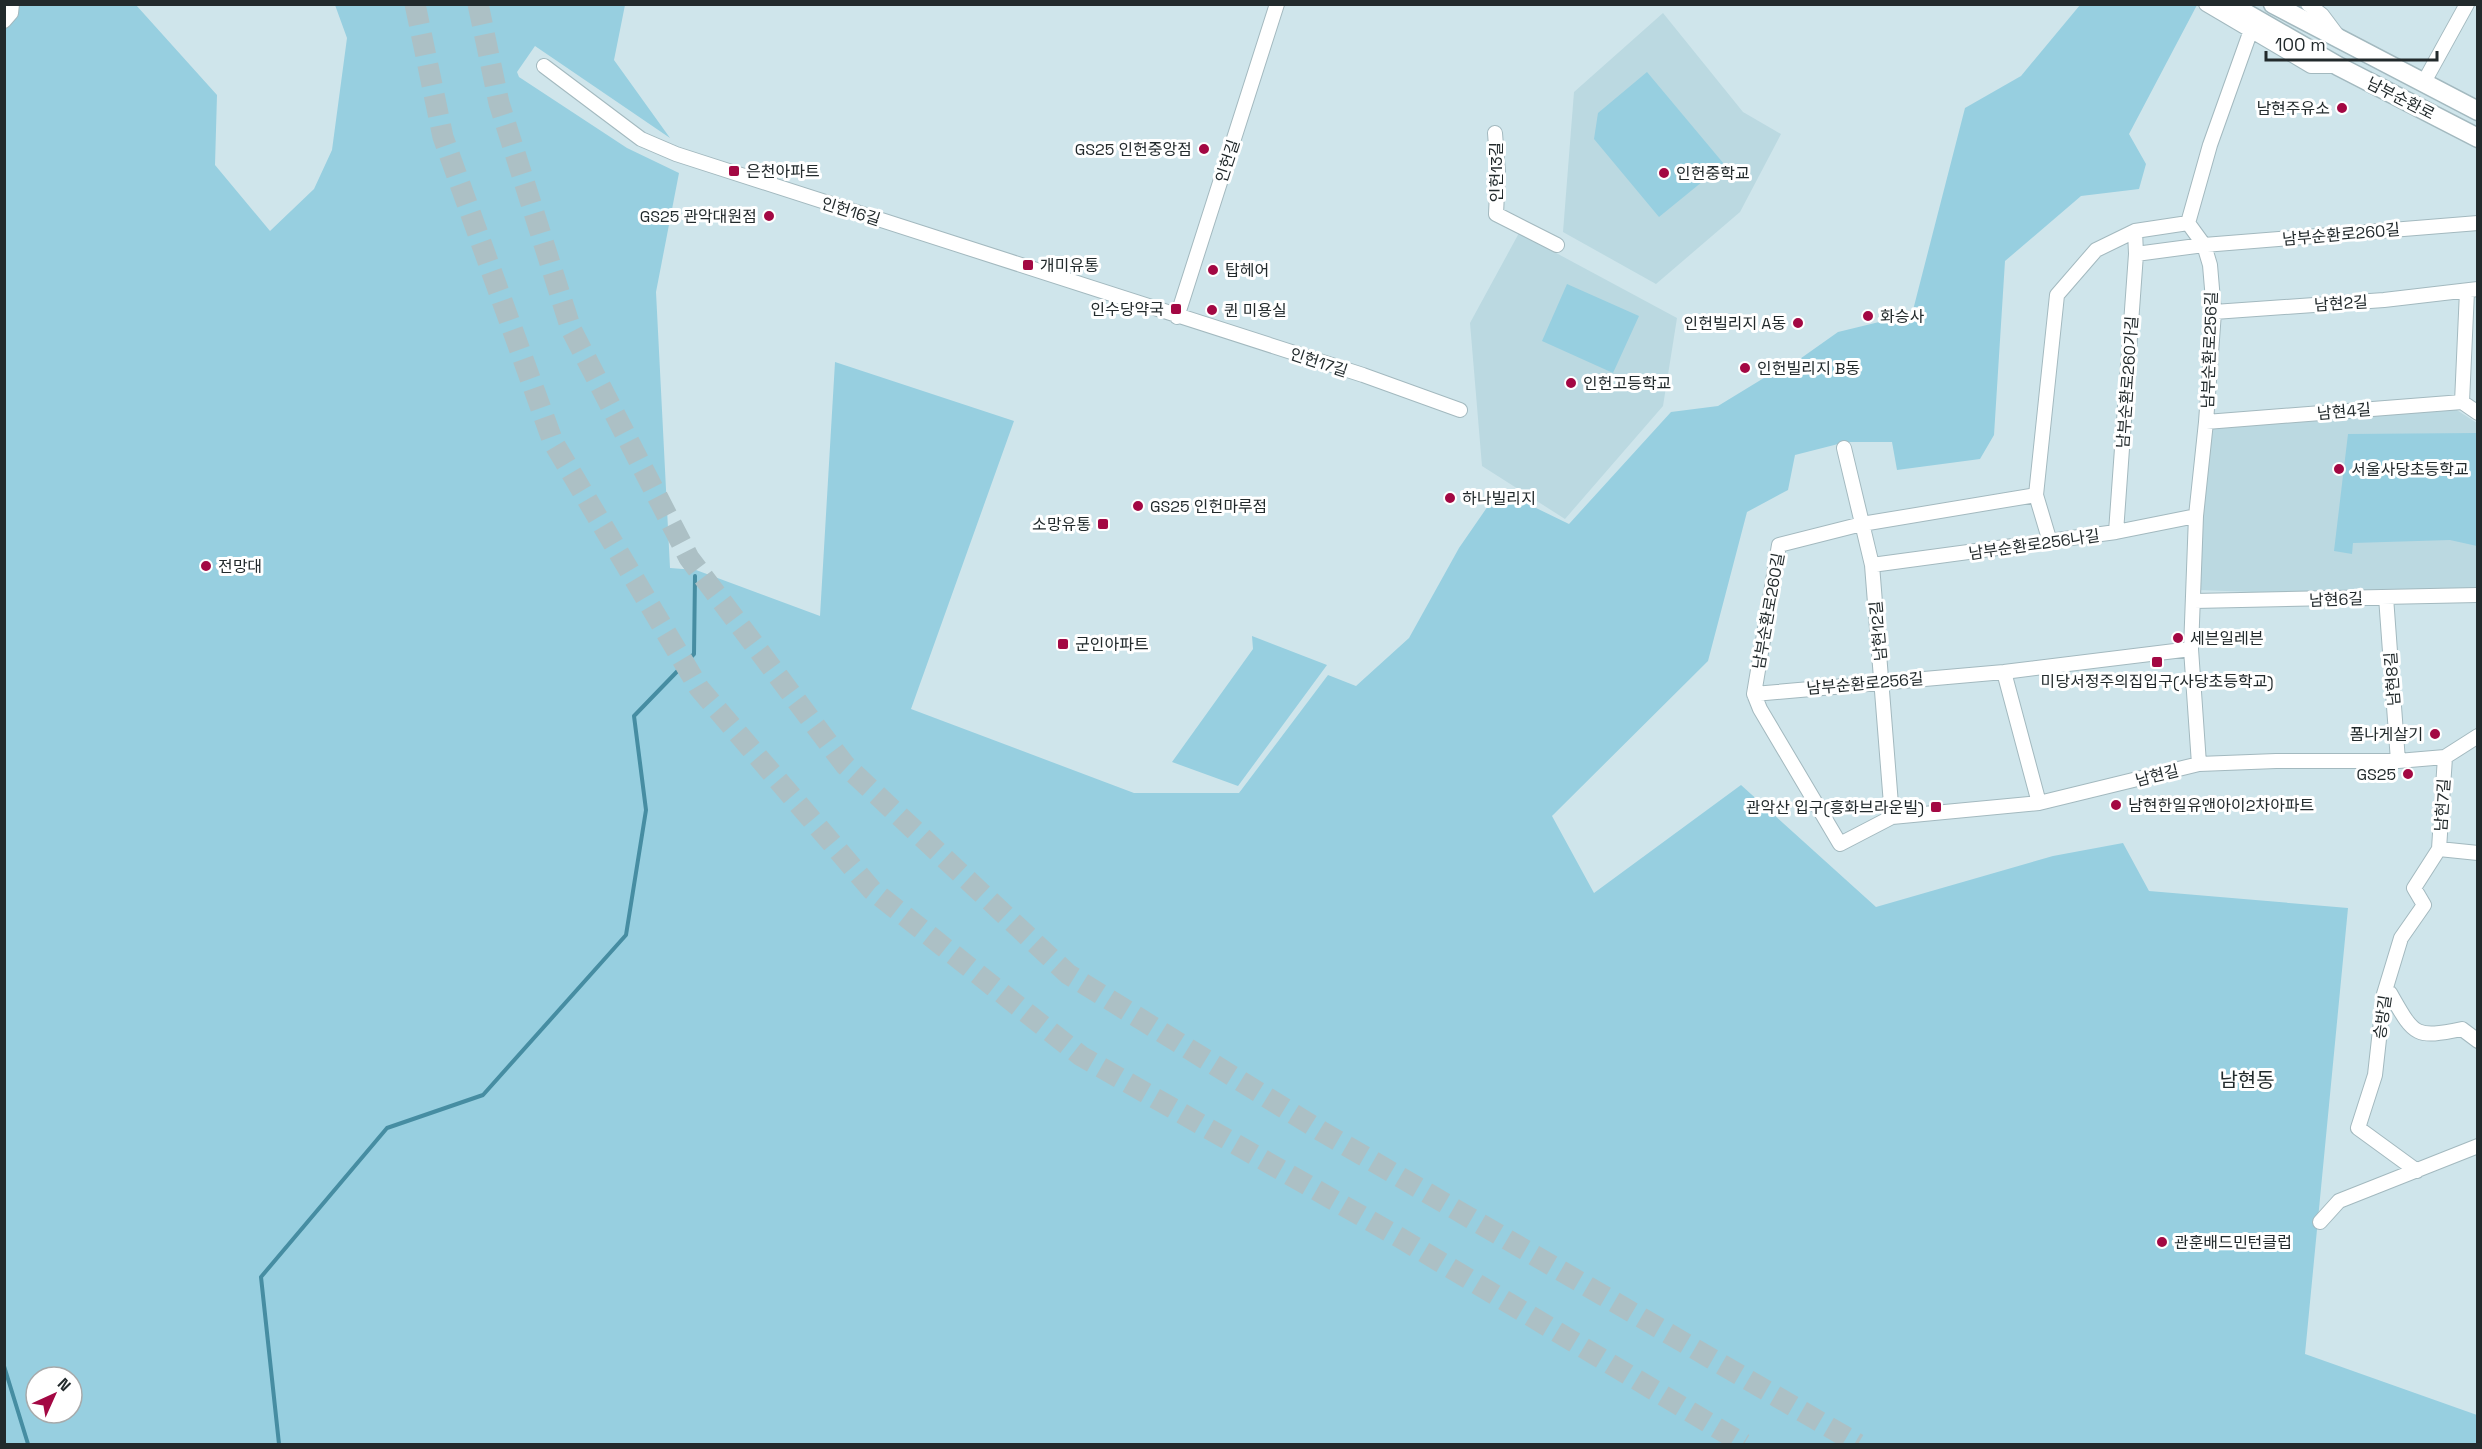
<svg xmlns="http://www.w3.org/2000/svg" width="2482" height="1449" font-family="'Space Grotesk','Noto Sans KR',sans-serif">
	<rect width="100%" height="100%" fill="#cfe5eb"/>
	<path fill="#bbd9e1" d="M1663,13L1743,112L1781,134L1740,212L1656,284L1563,232L1574,92Z
		M1519,233L1677,318L1663,406L1565,519L1482,466L1470,323Z
		M2449,405L2477,423V588L2279,593L2199,590L2206,422Z"/>
	<path fill="#97cfe0" fill-rule="evenodd" d="M13,5H136L217,95L215,165L270,231L314,189L332,150L347,38L335,5H625L614,60L670,138L535,46L517,72L519,77L627,148L679,173L656,292L670,568L696,570L820,616L835,362L1014,421L911,709L1134,793H1239L1328,675L1356,686L1409,638L1459,548L1499,490L1569,524L1671,412L1718,406L1777,370L1797,361L1838,332L1912,314L1965,108L2021,76L2080,5H2197L2129,134L2146,164L2139,189L2081,196L2005,261L1994,435L1980,459L1897,470L1892,442H1846L1795,455L1788,490L1747,512L1708,661L1552,816L1594,893L1741,785L1876,907L2053,856L2123,843L2149,891L2348,908L2305,1354L2477,1415V1444H5L4,18ZM36,1377H72V1413H36Z
		M1647,72L1724,164L1659,217L1594,139L1598,113Z
		M1567,284L1639,316L1613,373L1542,341Z
		M2477,433V546L2450,540L2353,543L2352,554L2334,551L2348,434Z
		M1252,636L1327,665L1238,786L1172,762L1253,649Z"/>
	<g fill="none" stroke-linecap="round" stroke-linejoin="round">
		<path stroke="#468da2" stroke-width="4" d="M4,1366L28,1444
			M279,1444L261,1277L387,1128L483,1095L626,935L646,810L634,716L694,654L695,576"/>
		<path stroke="#acc0c5" stroke-width="21" stroke-dasharray="21 10" stroke-linecap="butt" d="M415,4L443,137L553,442L699,688L872,890L1081,1056L1402,1239L1744,1444
			M478,4L499,103L571,329L689,558L845,765L1068,974L1321,1131L1858,1444"/>
		<g stroke="#a3b9bf" stroke-width="16">
			<path id="minor" d="M2206,4L2311,66H2337
				M2308,4L2322,15L2337,35
				M4,21L11,13L12,4
				M544,66L641,139L676,154L1363,375L1460,410
				M2424,82L2467,4
				M1495,133L1498,172L1496,214L1557,245
				M2188,223L2135,231L2096,250L2057,295L2036,495L1862,524L1779,545L1754,694L1760,709L1840,844L1892,817L2039,803L2199,764L2276,761H2398L2445,757L2478,736
				M2136,254L2204,245L2478,223
				M2214,312L2384,300L2478,289
				M1177,317L1277,4
				M2462,402L2467,291
				M2206,422L2462,402L2478,413
				M1844,448L1872,565L1892,817
				M2036,495L2050,542
				M2116,532L2136,254L2135,231
				M1872,565L2116,532L2196,516
				M2386,597L2398,761
				M2194,601L2478,595
				M2004,672L2039,803
				M1754,694L2004,672L2191,649
				M2445,757L2439,849L2478,853
				M2199,764L2191,649L2196,516L2206,422L2214,312L2210,265L2204,245L2188,223L2210,145L2251,30
				M2390,993C2414,1035 2414,1039 2462,1029L2478,1041
				M2417,1171L2358,1128L2375,1075L2384,994L2401,938L2424,905L2414,888L2439,849
				M2320,1222L2339,1201L2478,1146"/>
		</g>
		<g stroke="#a3b9bf" stroke-width="21">
			<path id="major" d="M2230,4L2338,66L2478,138
				M2273,4L2478,111"/>
		</g>
		<use href="#minor" stroke="#fff" stroke-width="14"/>
		<use href="#major" stroke="#fff" stroke-width="18"/>
	</g>
	<g fill="#a30843" stroke="#fff" stroke-width="2">
		<circle cx="2342" cy="108" r="6"/>
		<circle cx="1204" cy="149" r="6"/>
		<rect x="728" y="165" width="12" height="12" rx="3"/>
		<circle cx="1664" cy="173" r="6"/>
		<circle cx="769" cy="216" r="6"/>
		<rect x="1022" y="259" width="12" height="12" rx="3"/>
		<circle cx="1213" cy="270" r="6"/>
		<rect x="1170" y="303" width="12" height="12" rx="3"/>
		<circle cx="1212" cy="310" r="6"/>
		<circle cx="1868" cy="316" r="6"/>
		<circle cx="1798" cy="323" r="6"/>
		<circle cx="1745" cy="368" r="6"/>
		<circle cx="1571" cy="383" r="6"/>
		<circle cx="2339" cy="469" r="6"/>
		<circle cx="1450" cy="498" r="6"/>
		<circle cx="1138" cy="506" r="6"/>
		<rect x="1097" y="518" width="12" height="12" rx="3"/>
		<circle cx="206" cy="566" r="6"/>
		<circle cx="2178" cy="638" r="6"/>
		<rect x="1057" y="638" width="12" height="12" rx="3"/>
		<rect x="2151" y="656" width="12" height="12" rx="3"/>
		<circle cx="2435" cy="734" r="6"/>
		<circle cx="2408" cy="774" r="6"/>
		<circle cx="2116" cy="805" r="6"/>
		<rect x="1930" y="801" width="12" height="12" rx="3"/>
		<circle cx="2162" cy="1242" r="6"/>
	</g>
	<g text-anchor="middle" stroke-width="6" stroke-linejoin="round" paint-order="stroke">
		<g font-size="16" fill="#222a2c" stroke="#fff">
			<text transform="translate(2401 98) rotate(27)" y="6">남부순환로</text>
			<text transform="translate(1227 161) rotate(-72)" y="6">인헌길</text>
			<text transform="translate(1496 172) rotate(-90)" y="6">인헌13길</text>
			<text transform="translate(851 211) rotate(17)" y="6">인헌16길</text>
			<text transform="translate(2341 234) rotate(-5)" y="6">남부순환로260길</text>
			<text transform="translate(2341 303) rotate(-4)" y="6">남현2길</text>
			<text transform="translate(2209 350) rotate(-88)" y="6">남부순환로256길</text>
			<text transform="translate(1319 362) rotate(18)" y="6">인헌17길</text>
			<text transform="translate(2127 382) rotate(-86)" y="6">남부순환로260가길</text>
			<text transform="translate(2344 411) rotate(-5)" y="6">남현4길</text>
			<text transform="translate(2034 544) rotate(-8)" y="6">남부순환로256나길</text>
			<text transform="translate(2336 599) rotate(-2)" y="6">남현6길</text>
			<text transform="translate(1768 611) rotate(-80)" y="6">남부순환로260길</text>
			<text transform="translate(1878 631) rotate(-95)" y="6">남현12길</text>
			<text transform="translate(2392 679) rotate(-94)" y="6">남현8길</text>
			<text transform="translate(1865 683) rotate(-5)" y="6">남부순환로256길</text>
			<text transform="translate(2157 775) rotate(-14)" y="6">남현길</text>
			<text transform="translate(2442 805) rotate(-86)" y="6">남현7길</text>
			<text transform="translate(2382 1017) rotate(-82)" y="6">승방길</text>
		</g>
		<g font-size="16" fill="#222a2c" stroke="#fff" text-anchor="start">
			<text x="2330" y="114" text-anchor="end">남현주유소</text>
			<text x="1192" y="155" text-anchor="end">GS25 인헌중앙점</text>
			<text x="746" y="177">은천아파트</text>
			<text x="1676" y="179">인헌중학교</text>
			<text x="757" y="222" text-anchor="end">GS25 관악대원점</text>
			<text x="1040" y="271">개미유통</text>
			<text x="1225" y="276">탑헤어</text>
			<text x="1164" y="315" text-anchor="end">인수당약국</text>
			<text x="1224" y="316">퀸 미용실</text>
			<text x="1880" y="322">화승사</text>
			<text x="1786" y="329" text-anchor="end">인헌빌리지 A동</text>
			<text x="1757" y="374">인헌빌리지 B동</text>
			<text x="1583" y="389">인헌고등학교</text>
			<text x="2351" y="475">서울사당초등학교</text>
			<text x="1462" y="504">하나빌리지</text>
			<text x="1150" y="512">GS25 인헌마루점</text>
			<text x="1091" y="530" text-anchor="end">소망유통</text>
			<text x="218" y="572">전망대</text>
			<text x="2190" y="644">세븐일레븐</text>
			<text x="1075" y="650">군인아파트</text>
			<text x="2157" y="687" text-anchor="middle">미당서정주의집입구(사당초등학교)</text>
			<text x="2423" y="740" text-anchor="end">폼나게살기</text>
			<text x="2396" y="780" text-anchor="end">GS25</text>
			<text x="2128" y="811">남현한일유앤아이2차아파트</text>
			<text x="1924" y="813" text-anchor="end">관악산 입구(흥화브라운빌)</text>
			<text x="2174" y="1248">관훈배드민턴클럽</text>
		</g>
		<g font-size="20" fill="#222a2c" stroke="#fff">
			<text x="2247" y="1087">남현동</text>
		</g>
	</g>
	<rect width="2482" height="1449" fill="none" stroke="#222a2c" stroke-width="12"/>
	<g transform="translate(54 1395) rotate(45)"><circle r="28" fill="#ffffff" stroke="#a7aaab" stroke-width="1.5"/>
	<path d="M0-4.5L10 22L0 15L-10 22Z" fill="#a30843"/>
	<text y="-9" font-size="16" font-weight="bold" text-anchor="middle" fill="#222a2c">N</text>
	</g>
	<path d="M2266 51v9h171v-9" fill="none" stroke="#222a2c" stroke-width="3"/>
	<text x="2275" y="51" font-size="18" fill="#222a2c" stroke="#ffffff" stroke-width="4.5" paint-order="stroke">100 m</text>
</svg>
